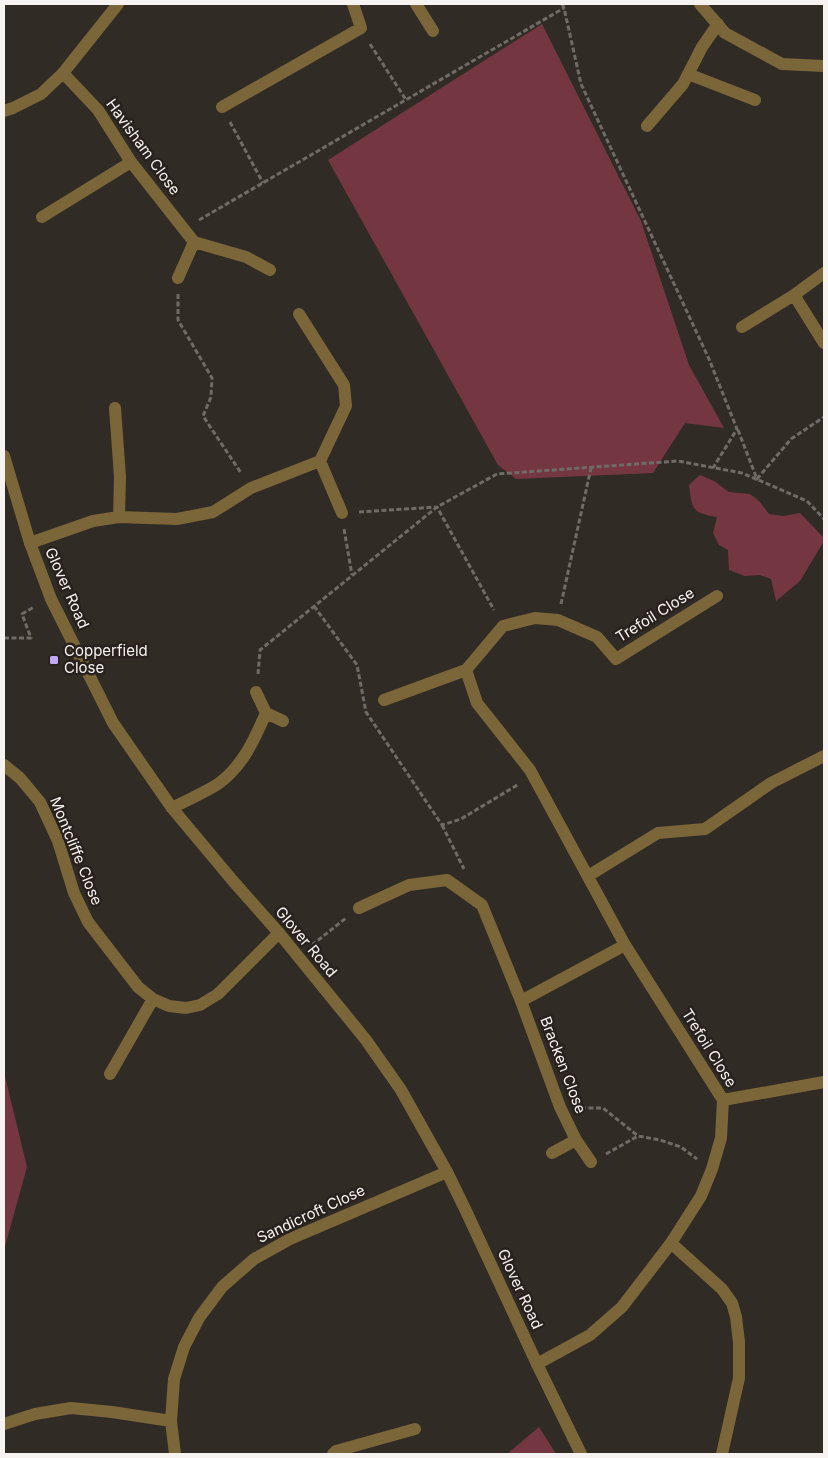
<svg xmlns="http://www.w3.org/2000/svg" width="828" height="1458" font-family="Inter,sans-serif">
	<rect width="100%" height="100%" fill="#312b26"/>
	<path fill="#743741" d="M542,24L641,221L689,365L724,428L685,423L653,473L516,479L498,465L328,160Z
		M700,475L714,481L729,492L750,494L759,501L769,514L783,516L800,513L824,538V541L800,581L776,601L771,579L760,575L745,576L729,570L728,550L719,545L713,533L717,517C692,513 692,509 689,485Z
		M4,1072L27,1167L4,1250Z
		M539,1427L556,1454H507Z"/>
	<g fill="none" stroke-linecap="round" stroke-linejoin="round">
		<path stroke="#706b67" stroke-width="3" stroke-dasharray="5 2.5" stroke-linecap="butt" d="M562,4L564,8L581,84L709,359L737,429L713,468
			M370,44L406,100
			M230,122L263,183
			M199,220L564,8
			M178,294V320L212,378L211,397L203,416L241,473
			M738,430L757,479L791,439L824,417
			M359,512L437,507L494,610
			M344,529L352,575
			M561,604L591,468
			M314,606L357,665L366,712L442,825L461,819L519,784
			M4,638H31L22,614L34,607
			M258,674L260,650L437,507L497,474L678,461L742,473L807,501L824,519
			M442,825L464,869
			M312,945L346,918
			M581,1108H603L638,1136L660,1140L681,1147L697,1159
			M606,1154L638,1136"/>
		<path stroke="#7b6639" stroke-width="12" d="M416,4L433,31
			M688,74L755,100
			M647,126L683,84L702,47L718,24
			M42,217L131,162"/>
		<path stroke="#7b6639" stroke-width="12" d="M700,4L725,33L782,64L824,66
			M63,73L118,4
			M222,107L361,28L353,4
			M4,111L13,108L41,94L63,73L98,110L131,162L194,242L246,257L270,270
			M824,273L794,295L824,343
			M178,278L194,242
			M742,327L794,295
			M115,408L120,477L119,517
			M320,461L342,513
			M30,543L93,521L119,517L177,519L213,512L251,488L320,461L346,406L344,385L299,314
			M256,692L266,713L283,721
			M384,700L466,670
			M4,765L20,778L40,802L58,841L74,893L88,922L138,987L153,999L169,1006L186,1008L200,1005L218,994L279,933
			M172,808C187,800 204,793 218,784C243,766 254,740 266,713
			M588,876L658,833L705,829L771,783L824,756
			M359,908L409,885L447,880L482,905L521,1001L560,1107L576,1140L591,1162
			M521,1001L625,945
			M110,1074L153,999
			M723,1100L824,1082
			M552,1153L576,1140
			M671,1243L722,1289L732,1303L736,1317L739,1342V1378L722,1454
			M537,1364L590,1335L622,1307L671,1243L701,1196L712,1169L721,1138L723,1100L625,945L530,770L477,703L466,670L503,626L535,618L558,620L597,637L616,659L717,596
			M4,1424L35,1414L71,1408L112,1412L171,1421
			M175,1454L171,1421L174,1379L184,1347L199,1318L222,1287L254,1259L290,1239L447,1172
			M333,1454L336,1451L415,1429"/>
		<path stroke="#7b6639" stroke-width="12" d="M4,456L30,543L51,599L113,723L172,808L233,881L279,933L366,1040L401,1090L447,1172L466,1211L537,1364L581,1454"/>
	</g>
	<rect fill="#c0a8f4" stroke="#28211d" stroke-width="2" x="49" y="655" width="10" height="10" rx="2.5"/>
	<g text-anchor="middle" stroke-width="5" stroke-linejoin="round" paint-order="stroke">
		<g font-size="15" fill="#f7f3f0" stroke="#28211d">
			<text transform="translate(143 147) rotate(54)" y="5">Havisham Close</text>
			<text transform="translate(67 588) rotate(66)" y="5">Glover Road</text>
			<text transform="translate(655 615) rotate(-32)" y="5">Trefoil Close</text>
			<text transform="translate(76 851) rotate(68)" y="5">Montcliffe Close</text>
			<text transform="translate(306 942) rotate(50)" y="5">Glover Road</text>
			<text transform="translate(709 1048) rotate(58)" y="5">Trefoil Close</text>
			<text transform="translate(563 1065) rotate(69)" y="5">Bracken Close</text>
			<text transform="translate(311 1214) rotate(-25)" y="5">Sandicroft Close</text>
			<text transform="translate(520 1289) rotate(65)" y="5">Glover Road</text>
		</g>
		<g font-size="15" fill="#f7f3f0" stroke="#28211d" text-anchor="start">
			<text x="64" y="656">Copperfield<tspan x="64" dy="17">Close</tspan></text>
		</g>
	</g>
	<rect width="828" height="1458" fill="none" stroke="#f7f3f0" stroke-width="10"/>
</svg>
